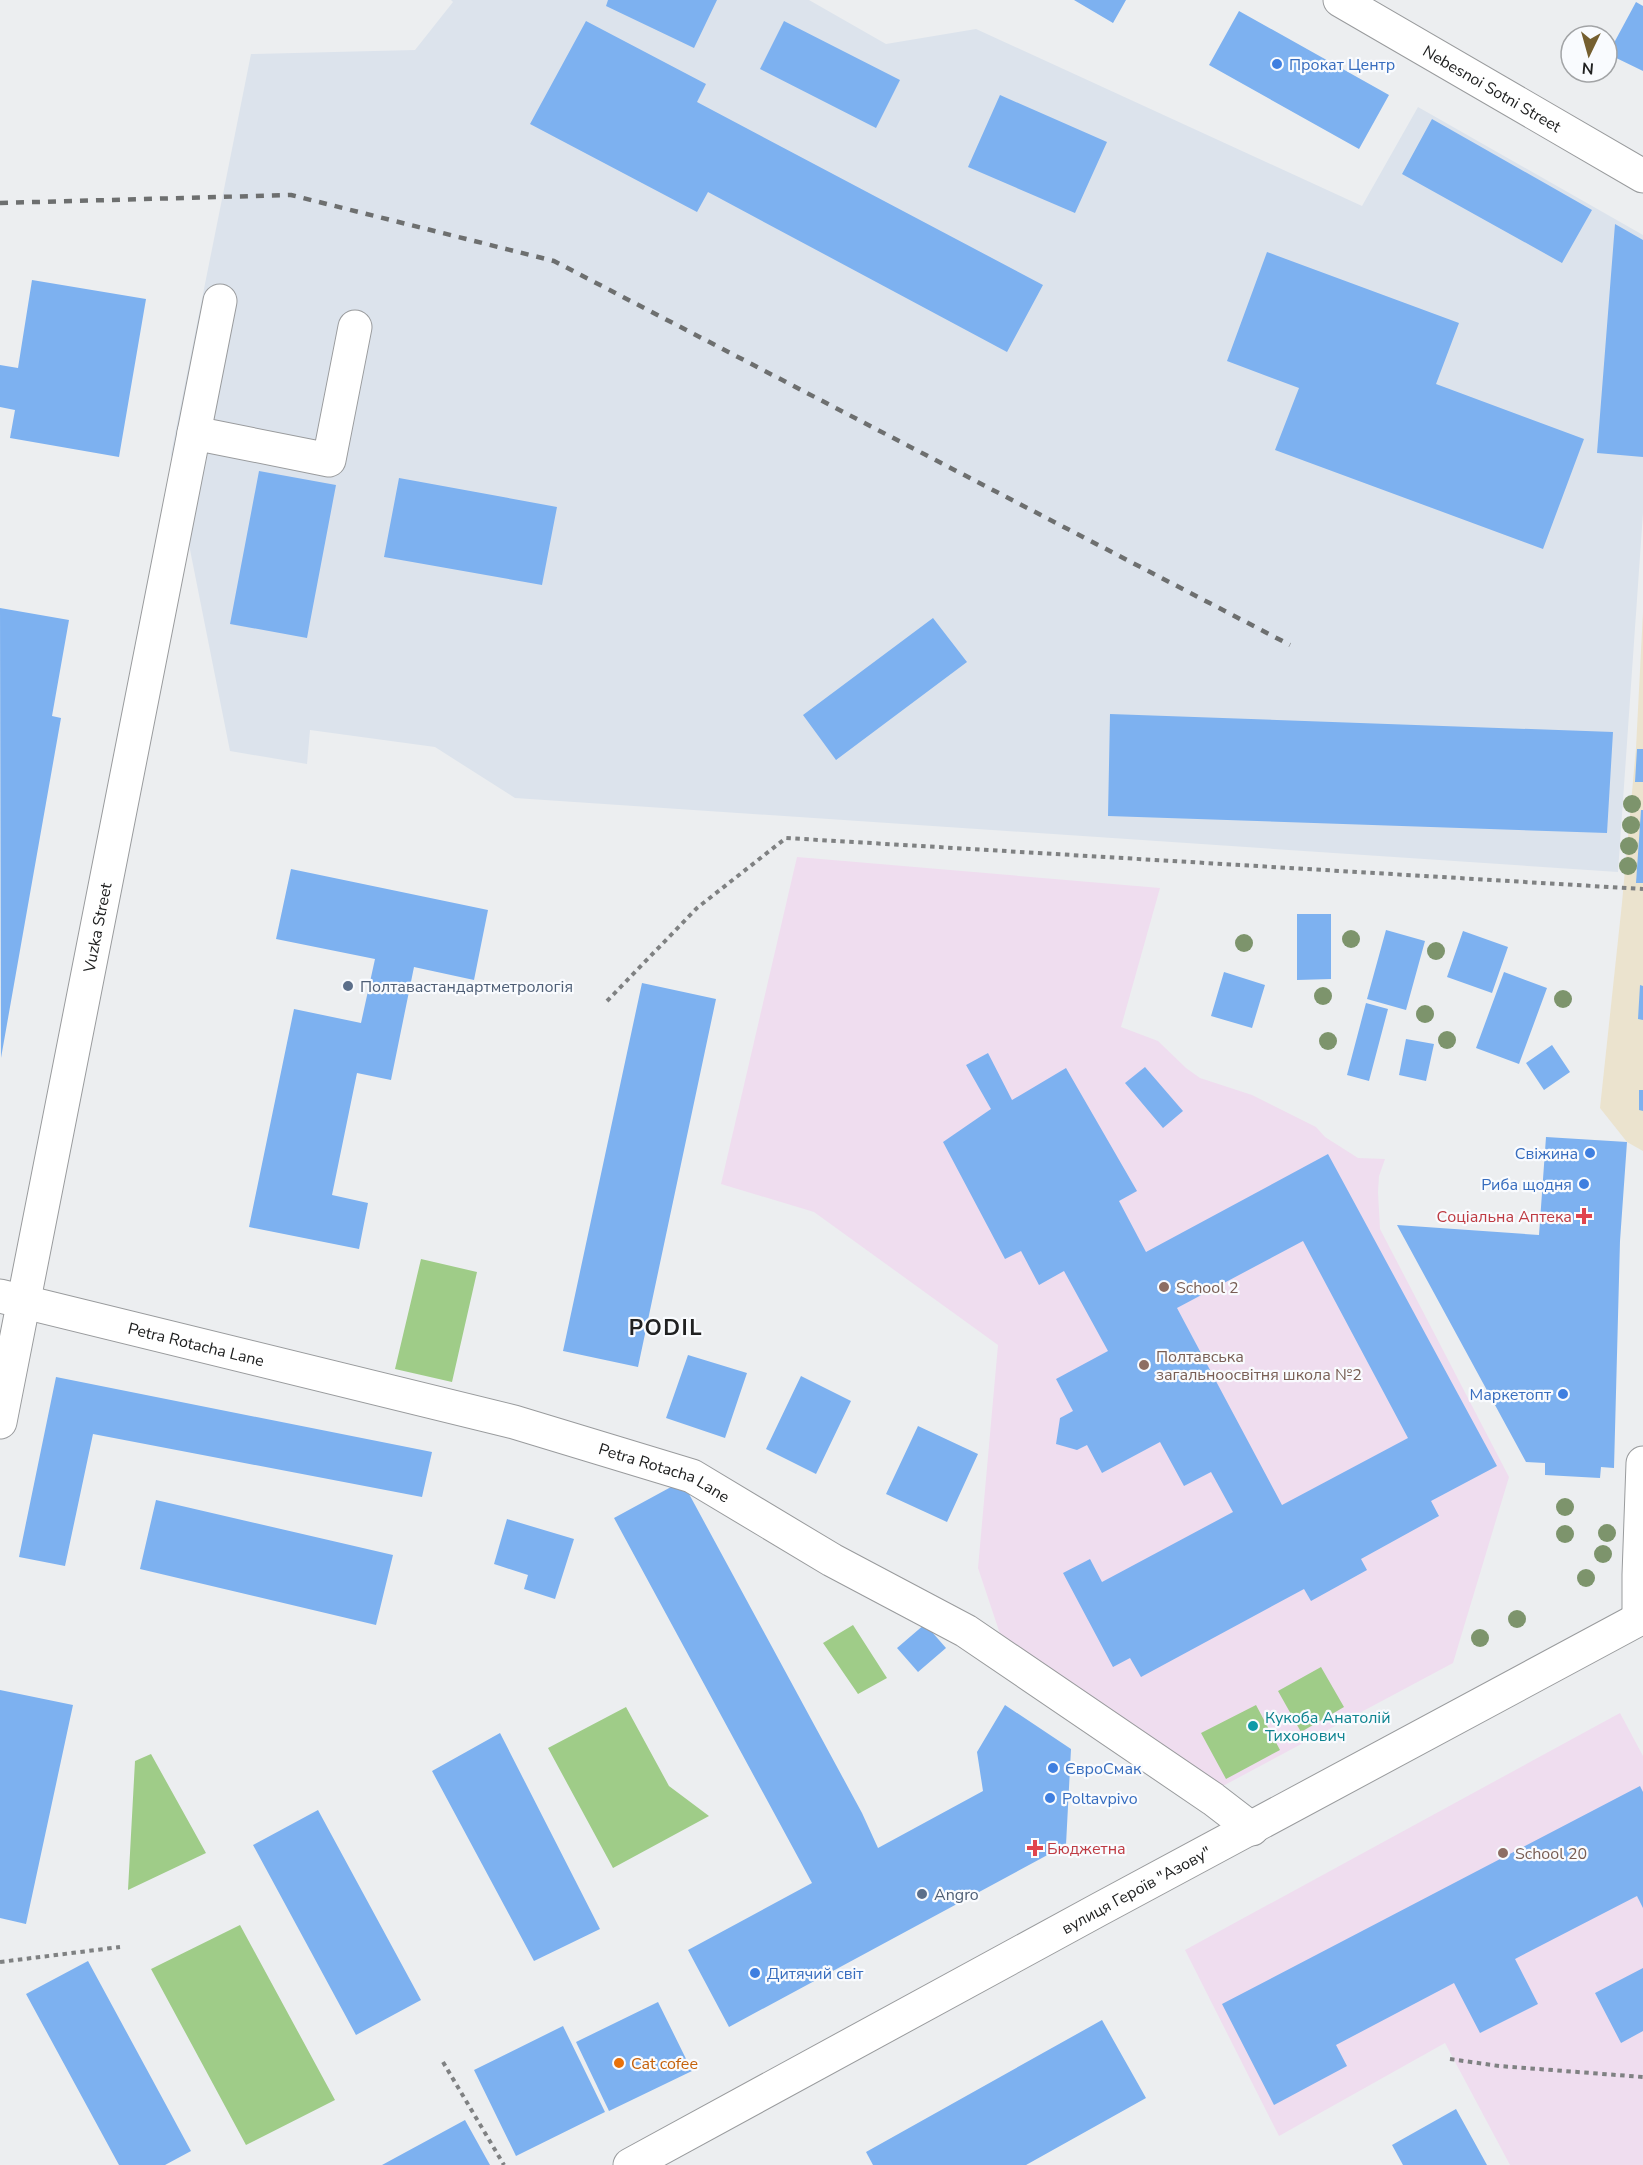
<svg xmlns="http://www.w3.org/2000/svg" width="1643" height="2165" font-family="'Nunito Sans',sans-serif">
	<rect width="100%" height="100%" fill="#eceef0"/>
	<path fill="#ebe3ce" d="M1643,612V1151L1627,1142L1600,1108L1622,903L1636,748Z"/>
	<path fill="#dce3ec" d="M451,0H809L886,44L976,29L1362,206L1418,107L1643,235V513L1618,872L515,798L435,747L310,730L307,764L230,751L171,454L251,54L415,50L453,2Z"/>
	<path fill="#efddef" d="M797,857L1160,888L1121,1027L1158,1041L1186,1068L1200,1078L1252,1095L1316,1127L1325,1137L1358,1158L1385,1159L1379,1176L1378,1192L1380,1229L1509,1477L1453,1663L1221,1787L1009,1647L999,1631L978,1568L998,1345L814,1212L721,1184Z
		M1620,1713L1643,1756V2165H1510L1445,2043L1279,2136L1185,1950Z"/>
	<path fill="#9fcc88" d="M421,1259L477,1272L452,1382L395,1369Z
		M853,1625L887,1678L858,1694L823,1643Z
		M1321,1667L1344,1707L1301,1732L1278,1691Z
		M1256,1705L1280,1750L1226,1779L1201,1733Z
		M626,1707L669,1786L709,1816L613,1868L548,1748Z
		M151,1754L206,1853L128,1890L135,1761Z
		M240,1925L335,2100L246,2145L151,1969Z"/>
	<path fill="#7db1f0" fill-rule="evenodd" d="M608,0H717L694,48L606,6Z
		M1074,0H1126L1113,23Z
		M1636,2L1643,6V71L1608,54Z
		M1239,11L1389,95L1359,149L1209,65Z
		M586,21L706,84L697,102L1043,285L1007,352L708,192L697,212L530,124Z
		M784,21L900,80L876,128L760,69Z
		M1000,95L1107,142L1075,213L968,167Z
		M1432,119L1592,210L1562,263L1402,174Z
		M1615,224L1643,240V457L1597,453Z
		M1267,252L1459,323L1436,384L1584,439L1543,549L1275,450L1299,388L1227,361Z
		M32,280L146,299L119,457L10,438L15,410L0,407V365L18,368Z
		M259,471L336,485L307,638L230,624Z
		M399,478L557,507L542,585L384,557Z
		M0,608L69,620L52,716L61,718L1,1058Z
		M933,618L967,662L836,760L803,715Z
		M1110,714L1613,732L1607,833L1108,816Z
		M1637,749H1643V782H1635Z
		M1641,810H1643V883H1636Z
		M291,869L488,910L474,980L414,967L391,1080L357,1073L332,1195L368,1203L359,1249L249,1227L294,1009L361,1023L375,959L276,939Z
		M1297,914H1331V979L1297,980Z
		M1386,930L1425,941L1406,1010L1367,999Z
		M1463,931L1508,947L1492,993L1447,977Z
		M1224,972L1265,985L1252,1028L1211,1016Z
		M1504,972L1547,988L1519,1064L1476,1048Z
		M642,983L716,999L638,1367L563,1351Z
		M1640,985L1643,986V1020L1638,1019Z
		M1366,1003L1388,1009L1369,1081L1347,1075Z
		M1406,1039L1434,1044L1426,1081L1399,1075Z
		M1552,1045L1570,1072L1544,1090L1526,1063Z
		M988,1053L1012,1100L1066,1068L1137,1191L1119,1201L1146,1252L1328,1154L1497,1466L1431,1501L1439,1516L1361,1559L1367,1570L1311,1601L1304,1589L1141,1677L1130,1658L1113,1667L1063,1573L1090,1559L1102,1582L1233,1512L1211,1472L1184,1486L1160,1442L1102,1473L1087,1445L1077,1450L1056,1444L1060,1418L1073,1411L1056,1379L1108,1351L1064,1271L1039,1285L1021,1251L1005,1259L943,1142L991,1109L966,1065ZM1303,1241L1408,1438L1282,1505L1177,1308Z
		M1145,1067L1183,1111L1163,1128L1125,1083Z
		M1639,1090H1643V1111L1639,1110Z
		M1546,1137L1627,1142L1620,1241L1614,1468L1601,1467L1600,1478L1545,1475V1463L1526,1462L1397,1225L1539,1235Z
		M688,1355L747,1373L725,1438L666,1418Z
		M801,1376L851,1401L816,1474L766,1449Z
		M56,1377L432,1452L422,1497L93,1434L65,1566L19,1557Z
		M918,1426L978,1454L947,1522L886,1494Z
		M682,1481L862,1813L878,1848L983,1791L977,1752L1005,1705L1071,1749L1066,1845L729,2027L688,1950L812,1883L614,1518Z
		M156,1500L393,1555L376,1625L140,1569Z
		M507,1519L574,1539L555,1599L524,1589L528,1575L494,1564Z
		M925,1624L946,1648L918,1672L897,1648Z
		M0,1690L73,1705L26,1924L0,1918Z
		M500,1733L600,1929L534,1961L432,1771Z
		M1640,1786L1643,1792V1908L1637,1896L1515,1959L1538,2004L1480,2033L1454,1983L1336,2045L1347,2066L1274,2105L1222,2004Z
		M318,1810L421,2000L356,2035L253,1845Z
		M88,1961L191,2151L165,2165H119L26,1994Z
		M1643,1968V2031L1621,2043L1595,1993Z
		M658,2002L692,2071L609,2111L576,2042Z
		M1102,2020L1146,2098L1026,2165H873L866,2152Z
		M563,2026L605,2112L516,2156L474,2070Z
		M1456,2109L1487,2165H1403L1392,2145Z
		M465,2120L490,2165H382Z"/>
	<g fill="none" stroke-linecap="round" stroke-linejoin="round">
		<g stroke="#999b9d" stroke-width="35">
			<g id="minor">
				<path d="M220,301L194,433L329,460L355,327"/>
				<path id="s1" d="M0,1296L514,1422L692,1476L832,1560L966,1631L1213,1799L1252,1829"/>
				<path id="s2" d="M0,1422L194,433"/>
				<path d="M1639,1619V1575L1643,1463"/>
				<path id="s3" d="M630,2165L1098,1910L1643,1617"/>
			</g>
		</g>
		<g stroke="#999b9d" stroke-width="35">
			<g id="major">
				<path id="s4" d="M1340,0L1643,176"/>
			</g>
		</g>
		<path stroke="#7f8182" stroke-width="4" stroke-dasharray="4.5 4.5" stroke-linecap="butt" d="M607,1001L697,908L786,838L1643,889
			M0,1962L120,1947
			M1450,2059L1499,2066L1643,2077
			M443,2062L504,2165"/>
		<use href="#minor" stroke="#fff" stroke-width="33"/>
		<use href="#major" stroke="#fff" stroke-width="33"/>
		<path stroke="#6d6f6f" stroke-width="4.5" stroke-dasharray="8 8" stroke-linecap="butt" d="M0,203L291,195L554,261L1290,645"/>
	</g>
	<g fill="#7d946c">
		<circle cx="1632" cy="804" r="9"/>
		<circle cx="1631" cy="825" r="9"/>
		<circle cx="1629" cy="846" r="9"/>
		<circle cx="1628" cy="866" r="9"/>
		<circle cx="1351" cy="939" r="9"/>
		<circle cx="1244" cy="943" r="9"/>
		<circle cx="1436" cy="951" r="9"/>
		<circle cx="1323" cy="996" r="9"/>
		<circle cx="1563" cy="999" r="9"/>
		<circle cx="1425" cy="1014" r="9"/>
		<circle cx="1447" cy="1040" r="9"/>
		<circle cx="1328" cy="1041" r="9"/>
		<circle cx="1565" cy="1507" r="9"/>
		<circle cx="1607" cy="1533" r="9"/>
		<circle cx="1565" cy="1534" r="9"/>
		<circle cx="1603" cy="1554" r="9"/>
		<circle cx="1586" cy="1578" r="9"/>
		<circle cx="1517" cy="1619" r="9"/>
		<circle cx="1480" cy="1638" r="9"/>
	</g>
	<g fill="#3f7fe0" stroke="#f9fbfe" stroke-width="2">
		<circle cx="1277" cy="64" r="6"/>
		<circle cx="1590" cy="1153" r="6"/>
		<circle cx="1584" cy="1184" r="6"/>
		<circle cx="1563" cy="1394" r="6"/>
		<circle cx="1053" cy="1768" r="6"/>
		<circle cx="1050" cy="1798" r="6"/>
		<circle cx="755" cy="1973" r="6"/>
	</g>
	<g fill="#5c6f8a" stroke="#f9fbfe" stroke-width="2">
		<circle cx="348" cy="986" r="6"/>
		<circle cx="922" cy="1894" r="6"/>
	</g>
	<g fill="#e0444e" stroke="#f9fbfe" stroke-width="2">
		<path d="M1581 1207h6v6h6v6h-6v6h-6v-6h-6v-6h6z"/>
		<path d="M1032 1839h6v6h6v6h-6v6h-6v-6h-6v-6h6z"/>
	</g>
	<g fill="#8d6e63" stroke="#f9fbfe" stroke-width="2">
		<circle cx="1164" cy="1287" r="6"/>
		<circle cx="1144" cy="1365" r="6"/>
		<circle cx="1503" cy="1853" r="6"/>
	</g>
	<circle fill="#0f9aa8" stroke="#f9fbfe" stroke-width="2" cx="1253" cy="1726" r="6"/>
	<circle fill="#e8710a" stroke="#f9fbfe" stroke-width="2" cx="619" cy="2063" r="6"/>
	<g text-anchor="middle" stroke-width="4.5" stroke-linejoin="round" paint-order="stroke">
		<g font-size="16" fill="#366cbe" stroke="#f9fbfe" text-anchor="start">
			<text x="1289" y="70">Прокат Центр</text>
			<text x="1578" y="1159" text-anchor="end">Свіжина</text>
			<text x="1572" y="1190" text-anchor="end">Риба щодня</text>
			<text x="1551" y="1400" text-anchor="end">Маркетопт</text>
			<text x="1065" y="1774">ЄвроСмак</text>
			<text x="1062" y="1804">Poltavpivo</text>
			<text x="767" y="1979">Дитячий світ</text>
		</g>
		<g font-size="16" fill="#202121" stroke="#f9fbfe">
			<text dy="6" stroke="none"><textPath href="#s4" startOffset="176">Nebesnoi Sotni Street</textPath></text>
			<text dy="6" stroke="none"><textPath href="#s2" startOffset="504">Vuzka Street</textPath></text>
			<text dy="6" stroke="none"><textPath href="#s1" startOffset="202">Petra Rotacha Lane</textPath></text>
			<text dy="6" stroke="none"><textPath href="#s1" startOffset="688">Petra Rotacha Lane</textPath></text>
			<text dy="6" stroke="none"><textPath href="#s3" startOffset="576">вулиця Героїв "Азову"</textPath></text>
		</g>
		<g font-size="16" fill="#4e5e75" stroke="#f9fbfe" text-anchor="start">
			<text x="360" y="992">Полтавастандартметрологія</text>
			<text x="934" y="1900">Angro</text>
		</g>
		<g font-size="16" fill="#be3a42" stroke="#f9fbfe" text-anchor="end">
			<text x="1572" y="1222">Соціальна Аптека</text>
			<text x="1047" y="1854" text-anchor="start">Бюджетна</text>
		</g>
		<g font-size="16" fill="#785e54" stroke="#f9fbfe" text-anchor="start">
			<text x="1176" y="1293">School 2</text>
			<text x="1156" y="1362">Полтавська<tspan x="1156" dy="18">загальноосвітня школа №2</tspan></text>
			<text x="1515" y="1859">School 20</text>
		</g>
		<g font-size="16" fill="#0d838f" stroke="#f9fbfe" text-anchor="start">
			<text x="1265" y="1723">Кукоба Анатолій<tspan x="1265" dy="18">Тихонович</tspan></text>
		</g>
		<g font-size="16" fill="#c56008" stroke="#f9fbfe" text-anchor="start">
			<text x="631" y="2069">Cat cofee</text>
		</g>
		<g font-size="22" font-weight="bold" letter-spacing="1.5" fill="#202121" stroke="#f9fbfe">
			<text x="666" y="1335">PODIL</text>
		</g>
	</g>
	<g transform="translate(1589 54) rotate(185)"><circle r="28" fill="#f9fbfe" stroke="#a2a4a6" stroke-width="1.5"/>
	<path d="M0-4.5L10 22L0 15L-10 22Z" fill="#755f2f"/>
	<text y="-9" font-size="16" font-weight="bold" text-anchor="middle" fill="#202121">N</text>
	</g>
</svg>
